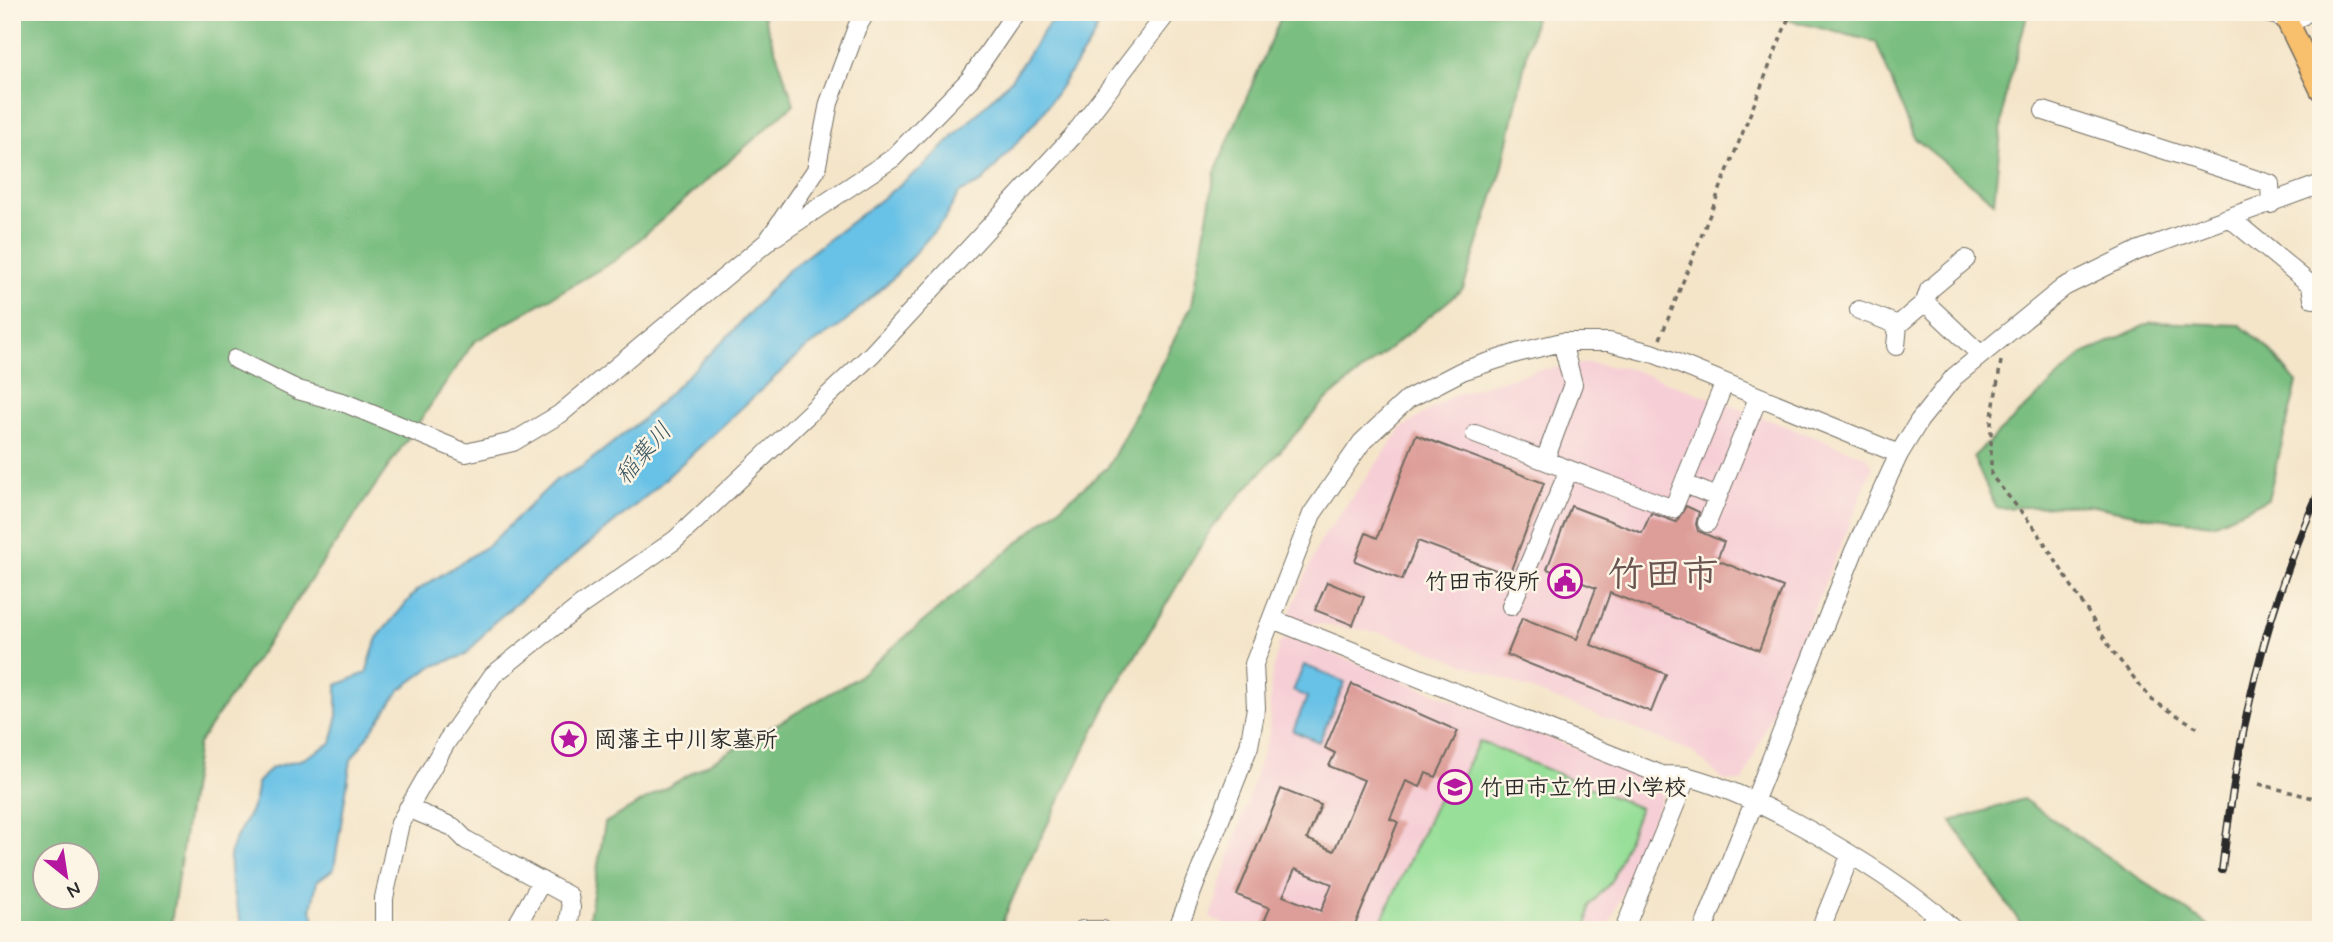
<svg xmlns="http://www.w3.org/2000/svg" width="2333" height="942" font-family="Mynerve,'Klee One',sans-serif">
	<rect width="100%" height="100%" fill="#fcf5e5"/>
	<filter id="ink" filterUnits="userSpaceOnUse"><feTurbulence type="fractalNoise" baseFrequency=".0143" numOctaves="2"/><feDisplacementMap in="SourceGraphic" scale="14" xChannelSelector="R" yChannelSelector="G"/><feConvolveMatrix kernelMatrix="1 2 1 2 8 2 1 2 1" color-interpolation-filters="sRGB"/></filter>
	<filter id="wash" filterUnits="userSpaceOnUse"><feTurbulence type="fractalNoise" baseFrequency=".00686" numOctaves="4" result="noise"/><feDisplacementMap in="SourceGraphic" scale="28" xChannelSelector="R" yChannelSelector="G"/><feGaussianBlur stdDeviation="1.57" result="paint"/><feColorMatrix in="noise" values="0 0 0 0 0 0 0 0 0 0 0 0 0 0 0 0 0 1.4 0 .05"/><feComposite in="paint" operator="in"/></filter>
	<g filter="url(#wash)">
		<rect width="100%" height="100%" fill="#f4e5c9"/>
		<path fill="#f6cfd6" d="M1587,363L1631,369L1690,390L1867,457L1873,467L1743,782L1725,781L1691,751L1383,633L1287,620L1319,543L1402,428L1453,395L1537,370Z
			M1284,639L1301,641L1655,779L1663,795L1607,930H1239L1210,918L1269,733L1271,680L1279,644Z"/>
		<path fill="#98df99" stroke="#628562" stroke-width="2" d="M1479,741L1640,808L1612,881L1590,905L1587,930H1377L1442,790L1454,792Z"/>
		<path fill="#7abe81" stroke="#527456" stroke-width="2" fill-rule="evenodd" d="M12,12H762L794,104L616,260L474,342L198,744L170,930H12ZM46,855H88V897H46Z
			M1283,12H1536L1502,170L1463,289L1324,402L1212,527L1107,704L1024,872L999,930H587L605,823L855,679L1108,467L1192,305L1215,172Z
			M1756,12H2028L2004,102L1994,202L1914,138L1876,42Z
			M2152,322L2240,325L2266,346L2297,383L2268,499L2213,524L2154,518L2088,505L1996,508L1973,457L2083,354Z
			M2023,799L2215,930H2025L1951,821Z"/>
		<path fill="#68c1e6" stroke="#4a7688" stroke-width="2" d="M1057,12H1104L1092,40L1040,117L981,183L959,193L944,220L893,278L839,327L804,350L650,493L493,623L466,655L431,667L400,690L351,760L334,869L317,881L311,910L318,930H244C236,908 224,866 233,844C243,821 257,808 257,783L271,768L303,759L331,743L337,719V685L366,673L377,638L416,591L490,544L556,480L582,467L644,418L732,332L787,271L923,167L1010,81Z
			M1304,665L1345,682L1319,742L1293,731L1307,697L1293,691Z"/>
		<g id="blocks">
			<path fill="#dd9d98" fill-rule="evenodd" d="M1416,435L1544,483L1509,575L1418,541L1402,580L1355,561L1366,533L1377,538Z
				M1571,506L1642,533L1651,513L1676,522L1686,506L1699,512L1696,524L1698,531L1724,542L1717,560L1783,587L1759,650L1610,593L1591,645L1666,674L1651,712L1507,655L1522,618L1577,639L1596,588L1547,569Z
				M1327,582L1364,597L1353,625L1315,610Z
				M1352,684L1458,731L1436,777L1426,773L1420,787L1406,781L1390,819L1398,822L1353,930H1272L1262,926L1270,908L1237,895L1281,789L1321,805L1307,839L1334,851L1364,780L1329,766L1335,753L1325,748ZM1295,869L1332,884L1321,911L1283,896Z"/>
		</g>
	</g>
	<g filter="url(#ink)">
		<use href="#blocks" fill-opacity="0" stroke="#716c62" stroke-width="2"/>
		<g fill="none" stroke-linecap="round" stroke-linejoin="round">
			<g stroke="#716c62" stroke-width="20">
				<path id="minor" d="M2263,12L2286,18
					M2290,25L2307,12
					M2044,111L2270,184L2271,204
					M2230,218L2311,285L2313,299
					M776,236L893,158L970,79L1016,12
					M1966,259L1929,290L1925,302L1980,354
					M1859,310L1898,325
					M1896,346L1898,325L1925,302
					M235,359L298,390L345,403L466,453L513,442L560,414L767,242L816,170L829,103L857,27L866,12
					M1475,434L1673,509L1724,384
					M1545,460L1573,384L1562,342
					M1685,484L1717,497
					M1707,523L1758,398
					M1511,606L1569,470
					M1272,619L1662,775C1671,776 1681,774 1689,777C1764,797 1897,877 1954,930
					M408,808L453,827L466,840L569,896L571,908L568,930
					M384,930V898L400,823L447,741L493,675L580,606L675,540L872,354L1073,136L1168,12
					M514,930L542,881
					M1082,930H1103
					M1177,930L1249,746L1256,708L1254,664L1312,514L1362,442L1408,399L1462,371L1517,353L1562,342H1609L1655,354L1899,454
					M1624,930L1687,776
					M1703,930L1854,551L1899,454L1919,421L1954,377L2064,287L2137,251L2321,184
					M1820,930L1850,856
					M1928,930L1935,912"/>
			</g>
			<g stroke="#716c62" stroke-width="24">
				<path id="major" d="M2283,12L2321,90"/>
			</g>
			<path stroke="#716c62" stroke-width="3.5" stroke-dasharray="5 5" stroke-linecap="butt" d="M1660,339L1791,12
				M2001,361L1991,423V475L2037,531L2113,652L2152,700L2198,728
				M2259,784L2321,800"/>
			<use href="#minor" stroke="#fff" stroke-width="18"/>
			<use href="#major" stroke="#f8bf6c" stroke-width="21"/>
			<g stroke="#2b2b2b" stroke-width="8">
				<path id="rail" d="M2222,870C2238,735 2263,613 2321,488"/>
			</g>
			<use href="#rail" stroke="#fcf5e5" stroke-width="5" stroke-dasharray="16" stroke-linecap="butt"/>
		</g>
	</g>
	<defs>
		<g id="civic-ring" transform="scale(1.75)"><circle r="9.5" fill="#fcf5e5" stroke="#b5179e" stroke-width="1.5"/><path d="M-.6-6.5H3V-4.5H.6V-3L4-1V1h2V6H-6V1h2V-1L-.6-3ZM-1.2 2.5V6h2.4V2.5Z" fill="#b5179e"/></g>
		<g id="sight-ring" transform="scale(1.75)"><circle r="9.5" fill="#fcf5e5" stroke="#b5179e" stroke-width="1.5"/><path d="M0-6L1.8-2.2L6-1.7L2.9 1.2L3.7 5.4L0 3.3L-3.7 5.4L-2.9 1.2L-6-1.7L-1.8-2.2Z" fill="#b5179e"/></g>
		<g id="school-ring" transform="scale(1.75)"><circle r="9.5" fill="#fcf5e5" stroke="#b5179e" stroke-width="1.5"/><path d="M0-5L7-2L0 1L-7-2ZM-4 1L0 2.5L4 1V4Q0 6-4 4Z" fill="#b5179e"/></g>
	</defs>
	<g fill-rule="evenodd">
		<use href="#civic-ring" x="1565" y="581"/>
		<use href="#sight-ring" x="569" y="739"/>
		<use href="#school-ring" x="1455" y="787"/>
	</g>
	<g text-anchor="middle" stroke-width="5" stroke-linejoin="round" paint-order="stroke">
		<g font-size="23" font-weight="bold" fill="#2b2b2b" stroke="#fcf5e5" text-anchor="start">
			<text x="1540" y="589" text-anchor="end">竹田市役所</text>
			<text x="594" y="747">岡藩主中川家墓所</text>
			<text x="1480" y="795">竹田市立竹田小学校</text>
		</g>
		<g font-size="24" font-style="italic" fill="#3d5863" stroke="#fcf5e5">
			<text transform="translate(643 453) rotate(-49)" y="8">稲葉川</text>
		</g>
		<g font-size="37" font-weight="bold" fill="#695351" stroke="#fcf5e5">
			<text x="1663" y="586">竹田市</text>
		</g>
	</g>
	<rect width="2333" height="942" fill="none" stroke="#fcf5e5" stroke-width="42"/>
	<g transform="translate(66 876) rotate(150)"><circle r="33" fill="#fcf5e5" stroke="#a8a49b" stroke-width="2"/>
	<path d="M0-5L12 26L0 18L-12 26Z" fill="#b5179e"/>
	<text y="-10" font-size="19" font-weight="bold" text-anchor="middle" fill="#2b2b2b">N</text>
	</g>
</svg>
